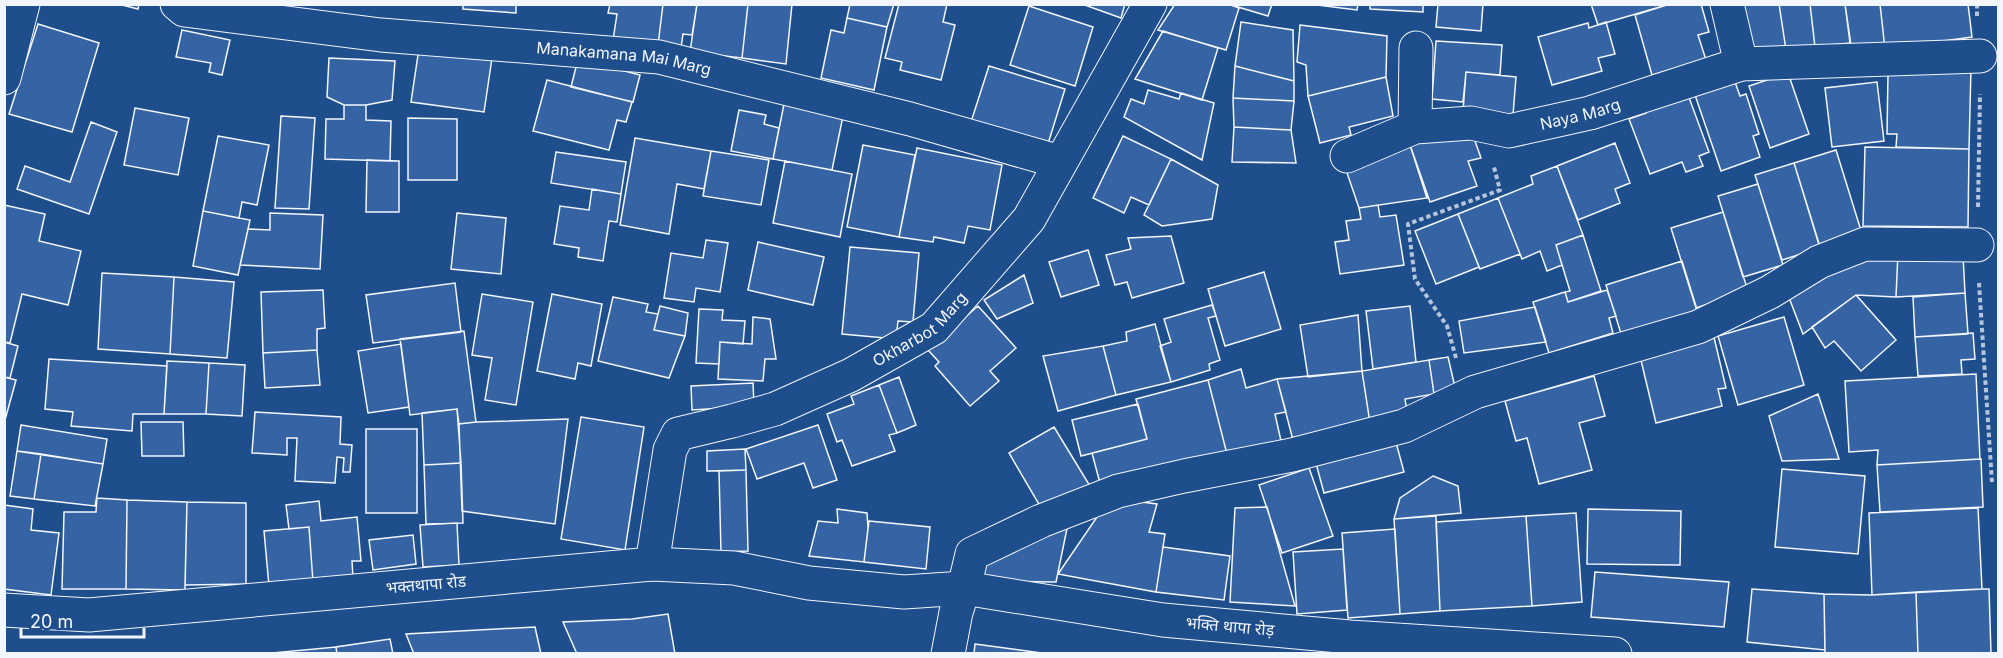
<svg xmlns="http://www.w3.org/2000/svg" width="2003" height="658" font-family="Inter,'Noto Sans Devanagari',sans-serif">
	<rect width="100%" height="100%" fill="#1f4e8c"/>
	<path fill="#3563a3" stroke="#f2f6ff" stroke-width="1.5" d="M118,4H139L138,9Z
		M463,4H516V13L463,9Z
		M610,4H663L658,45L613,40L617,14L608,13Z
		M663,4H697L692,35L683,34L681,48L658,45Z
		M697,4H748L742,58L690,52Z
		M748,4H792L786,64L742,58Z
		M850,4H894L887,27L847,18Z
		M899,4H947L943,22L955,25L941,80L900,70L902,62L885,58Z
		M1082,4H1125L1121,18Z
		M1175,4H1228L1239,8L1226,50L1158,30Z
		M1228,4H1272L1268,16Z
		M1309,4H1358L1357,10Z
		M1370,4H1423V12L1370,9Z
		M1438,4H1483L1481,31L1436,27Z
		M1591,4H1670L1598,25Z
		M1670,4H1701L1709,32L1698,35L1706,60L1652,75L1635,15Z
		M1742,4H1779L1786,50L1750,56Z
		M1779,4H1810L1815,47L1786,50Z
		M1810,4H1845L1850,43L1815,47Z
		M1845,4H1880L1885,49L1852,52Z
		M1880,4H1968L1972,37L1885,49Z
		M1029,6L1093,27L1075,86L1010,65Z
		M847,18L887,27L874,90L821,78L831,30L844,33Z
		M1241,22L1293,30L1294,81L1235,66Z
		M1606,22L1615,54L1598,58L1602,71L1552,85L1538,37L1588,23L1589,28Z
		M38,24L99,43L72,132L9,114Z
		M1300,25L1387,36L1386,77L1308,96L1306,65L1297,62Z
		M182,30L230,40L222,75L209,72L211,63L176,57Z
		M1163,31L1218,48L1202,100L1135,79Z
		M1436,41L1502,45L1500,75L1466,72L1463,102L1432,99Z
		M419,48L492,58L484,112L411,102Z
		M329,58L395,61L392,100L366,105H344L327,97Z
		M578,59L640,75L633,102L571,87Z
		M989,66L1065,89L1047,147L970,125Z
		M1235,66L1294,81V101L1233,98Z
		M1971,67L1969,149L1896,147L1897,134H1887L1888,74Z
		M1466,72L1516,77L1513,115L1463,111Z
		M1788,73L1809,134L1770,148L1749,86Z
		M1386,77L1393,116L1349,127L1351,135L1320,143L1308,96Z
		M547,80L632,102L626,122L617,120L609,150L533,131Z
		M1735,82L1740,96L1746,94L1759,134L1753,136L1760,157L1721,171L1695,95Z
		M1877,82L1884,141L1832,147L1825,88Z
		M1148,90L1179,99L1181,93L1214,103L1202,160L1124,117L1131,99L1144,104Z
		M1687,92L1709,152L1699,156L1703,166L1686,172L1682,162L1650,174L1629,119L1646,113L1644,108Z
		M1233,98L1294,101L1291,130L1234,127Z
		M785,99L844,111L832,170L773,159Z
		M344,105H366V120L391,121L390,161L325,159L326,119H344Z
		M135,108L189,118L178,175L124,165Z
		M739,110L766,115L764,124L779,128L773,159L731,151Z
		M281,116L315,118L309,209L275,208Z
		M408,118L457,119V180H408Z
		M91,122L117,132L89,214L17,189L25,166L70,182Z
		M1234,127L1291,130L1296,163L1232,162Z
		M1470,127L1481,158L1468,161L1477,186L1430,202L1409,142Z
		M218,136L269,145L257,205L242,202L239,218L203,211Z
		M1123,136L1171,159L1149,205L1131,197L1124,213L1093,198Z
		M635,138L711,151L704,189L677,184L669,234L620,225Z
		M1409,142L1427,198L1359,208L1344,164Z
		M1615,143L1630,183L1615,189L1620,203L1578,220L1557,166Z
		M863,145L915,155L899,237L847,227Z
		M1865,147L1969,149L1968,227L1863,226Z
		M917,148L1002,165L990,230L968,226L964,243L934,237L933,242L899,237Z
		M1836,150L1863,237L1821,250L1794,163Z
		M711,151L769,160L761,205L703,196Z
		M556,152L626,162L621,194L551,183Z
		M1171,159L1218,185L1212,219L1162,226L1144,215Z
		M367,160L399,161V212H366Z
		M785,161L852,174L840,237L773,223Z
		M1794,163L1820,248L1782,260L1755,175Z
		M1557,166L1583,235L1556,245L1562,265L1547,271L1540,251L1522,259L1498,198L1533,184L1531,176Z
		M1758,184L1783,265L1743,277L1718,196Z
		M592,189L621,194L617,222L609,221L603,261L578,257L579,248L554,244L560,206L589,210Z
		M1498,198L1520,254L1480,269L1458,214Z
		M4,205L45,214L39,241L81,251L68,305L22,294L10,343L4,342Z
		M1378,205L1380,217L1396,215L1404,265L1340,274L1335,242L1349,240L1346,221L1361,219L1359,208Z
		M203,211L250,220L238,275L193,266Z
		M1723,212L1748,291L1696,308L1671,228Z
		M270,213L323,215L320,269L240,265L248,229L270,230Z
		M457,213L506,218L501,274L451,269Z
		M1458,214L1479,267L1436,284L1415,231Z
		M1583,235L1601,291L1568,302L1565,292L1570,291L1556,245Z
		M1171,236L1184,283L1132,298L1127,282L1115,285L1106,255L1131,249L1128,238Z
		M706,240L728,243L720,292L696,288L694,302L664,298L671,253L703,258Z
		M758,242L824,257L813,305L748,290Z
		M850,247L919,253L913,322L898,321L896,339L842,334Z
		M1088,250L1099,285L1061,297L1049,262Z
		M1898,252L1896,297L1856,295L1803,334L1788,295L1832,262Z
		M1898,252L1963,255L1965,293L1896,297Z
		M1682,261L1699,316L1623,340L1606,285Z
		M1264,272L1281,329L1225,346L1208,289Z
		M102,273L174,277L170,354L98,349Z
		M1024,275L1033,303L997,319L984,300Z
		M174,277L234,282L227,358L170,354Z
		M455,283L461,332L373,343L366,295Z
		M323,290L325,328L317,329V350L263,353L261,292Z
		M1607,290L1616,316L1609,318L1613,333L1549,353L1533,302L1565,292L1568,302Z
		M1965,293L1968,334L1915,337L1913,297Z
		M482,294L533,302L516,405L485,400L492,358L472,355Z
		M552,294L602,304L591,366L578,363L575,379L537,371Z
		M1856,295L1896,340L1861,371L1834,341L1825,348L1812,327Z
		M613,297L648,304L646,312L658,314L654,330L685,336L669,378L598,361Z
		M1212,305L1216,316L1208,318L1220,360L1209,364L1210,370L1171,382L1160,346L1171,342L1164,319Z
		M660,306L688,313L685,336L654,330Z
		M978,306L1016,348L990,371L999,381L970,406L935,366L939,362L928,350Z
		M1410,306L1416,362L1373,369L1366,311Z
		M1535,307L1546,342L1464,353L1459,321Z
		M699,309L723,310L722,320L745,321L743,344L720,342L719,364L696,363Z
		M1358,315L1362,371L1308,377L1300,325Z
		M753,317L770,319L776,359H765L763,381L718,379L720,342L752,344Z
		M1784,317L1804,385L1738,405L1718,336Z
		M1155,324L1171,382L1116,395L1103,346L1127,341L1126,332Z
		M464,331L476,422L459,424L457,409L410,415L400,339Z
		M1713,333L1726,388L1718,389L1722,406L1656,423L1639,352Z
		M1973,333L1975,359L1961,360L1962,374L1918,376L1915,337Z
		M4,342L18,346L10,378L4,377Z
		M401,344L409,407L368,413L358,351Z
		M1103,346L1116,395L1058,411L1043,356Z
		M317,350L320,385L265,388L263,353Z
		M1448,357L1455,387L1434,394L1429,360Z
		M49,359L167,366L164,414H133L132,431L71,426L73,412L45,409Z
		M1429,360L1434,394L1405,399L1408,417L1370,423L1362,371Z
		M167,361L209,363L206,414H164Z
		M209,363L245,365L242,416L206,414Z
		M1241,369L1246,388L1277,379L1286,412L1275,414L1281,441L1227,454L1208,380Z
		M1362,371L1370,423L1293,440L1277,379Z
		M1976,374L1980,459L1877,465L1878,450L1849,452L1845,381Z
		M1594,376L1605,416L1579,423L1592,470L1539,484L1527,438L1516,441L1505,401Z
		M4,377L16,380L5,420H4Z
		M899,377L916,425L897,433L879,385Z
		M1208,380L1227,454L1101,487L1092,453L1147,439L1136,399Z
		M753,383L754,406L692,410L691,386Z
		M879,385L897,433L889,435L895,451L852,466L842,440L837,442L827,414L854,404L851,396Z
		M1818,394L1839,459L1782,461L1769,416Z
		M1138,404L1147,439L1081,456L1072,420Z
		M457,409L461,463L424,465L422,413Z
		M255,412L341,417L340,444L352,445L350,472H343L344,458L337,457L335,483L295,481L297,438H287V455L252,453Z
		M581,417L644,427L625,550L561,539Z
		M568,419L555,524L462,511L459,424L476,422Z
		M141,422H183L184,456H142Z
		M21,425L107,439L103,464L17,451Z
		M818,425L837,480L813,488L804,463L757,479L746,449Z
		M1054,427L1093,491L1047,518L1009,453Z
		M366,429H417V513H366Z
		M1394,435L1404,472L1324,493L1314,456Z
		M745,449L746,470L707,471V451Z
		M17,451L41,454L34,499L10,496Z
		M41,454L103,464L95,506L34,499Z
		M1981,459L1983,507L1880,512L1877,465Z
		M461,463L463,523L426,524L424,465Z
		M1309,468L1333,536L1282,553L1259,485Z
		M1782,469L1865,476L1858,554L1775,547Z
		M746,470L748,551L721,552L719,471Z
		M1433,476L1458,486L1461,513L1394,519L1400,498Z
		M97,498L127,500L126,589H62L64,512H96Z
		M1110,498L1157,504L1149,532L1165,534L1156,592L1058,574Z
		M127,500L187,502L185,590L126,589Z
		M319,501L321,521L357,517L361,561H352L353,578L313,582L309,527L289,529L286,505Z
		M187,502L246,503V584L185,585Z
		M4,505L33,509L31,530L59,533L51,595L4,589Z
		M1267,507L1295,606L1230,602L1235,508Z
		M1978,508L1982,589L1872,595L1869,513Z
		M837,509L867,513L868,528L864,562L809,556L818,521L838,523Z
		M1588,509L1681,511L1680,565L1587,564Z
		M1576,513L1582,602L1532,606L1526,516Z
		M1070,514L1056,582L974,581L978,559Z
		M1436,516L1440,611L1400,614L1394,519Z
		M1526,516L1532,606L1440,611L1436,522Z
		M869,521L930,527L926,569L864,562Z
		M457,523L459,565L423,567L420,525Z
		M309,527L313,582L269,586L264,531Z
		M1395,529L1400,614L1348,618L1342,533Z
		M413,535L416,564L373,570L369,540Z
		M1163,547L1230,556L1224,600L1156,592Z
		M1343,549L1347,610L1297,614L1293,552Z
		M1595,572L1729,582L1724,627L1591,617Z
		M1752,589L1824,594L1825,650L1747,642Z
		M1982,589H1989L1991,654H1918L1916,592Z
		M1916,592L1918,654H1825L1824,594L1872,595Z
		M668,614L675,654H577L563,622L632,619Z
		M535,627L541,654H414L406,634Z
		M390,639L393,654H337L336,647Z
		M975,644L1049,654H974Z
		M336,647L337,654H261Z"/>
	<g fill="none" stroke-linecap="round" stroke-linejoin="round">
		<g stroke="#f2f6ff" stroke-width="35">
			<g id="minor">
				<path id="s1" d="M177,4L184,10L381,35L659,57L910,119L1060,162"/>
				<path d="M1727,4L1741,64"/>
				<path d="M4,78L23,4"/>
				<path d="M1415,127L1416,48"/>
				<path id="s2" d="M1347,156L1415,127L1471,123L1509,131L1590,113L1741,64L1980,56"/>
				<path id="s3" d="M652,564L670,450L678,434L732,421L775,409L851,375L934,328L1029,219L1150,4"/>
				<path d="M948,654L956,612L964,588L972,554L1041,521L1118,491L1184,476L1292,455L1404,426L1475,392L1698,327L1770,292L1819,262L1865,244L1977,245"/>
			</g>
		</g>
		<g stroke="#f2f6ff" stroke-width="35">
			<path id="tertiary" d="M4,610L89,615L652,564L734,568L809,583L904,592L964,588L1163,620L1350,637L1615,654"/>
		</g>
		<path stroke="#b3c4dc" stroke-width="4" stroke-dasharray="4.5 3" stroke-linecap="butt" d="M1977,4V18
			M1978,207L1980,94
			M1979,283L1992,483
			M1456,358L1447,326L1415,279L1408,224L1500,190L1494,167"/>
		<use href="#minor" stroke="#1f4e8c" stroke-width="33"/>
		<use href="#tertiary" stroke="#1f4e8c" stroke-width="33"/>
	</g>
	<g text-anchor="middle" stroke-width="4.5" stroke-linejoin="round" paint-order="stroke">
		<g font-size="16" fill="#f2f6ff" stroke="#1f4e8c">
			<text dy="6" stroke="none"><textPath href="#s1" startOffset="452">Manakamana Mai Marg</textPath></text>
			<text dy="6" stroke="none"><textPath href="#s2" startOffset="242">Naya Marg</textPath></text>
			<text dy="6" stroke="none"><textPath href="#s3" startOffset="400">Okharbot Marg</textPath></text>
			<text transform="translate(426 584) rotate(-5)" y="6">भक्तथापा रोड</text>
			<text transform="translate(1230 626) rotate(5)" y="6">भक्ति थापा रोड़</text>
		</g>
	</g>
	<rect width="2003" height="658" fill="none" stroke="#f2f6ff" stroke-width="12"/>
	<path d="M21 628v9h123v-9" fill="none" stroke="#f2f6ff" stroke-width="3"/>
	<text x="30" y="628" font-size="18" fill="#f2f6ff" stroke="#1f4e8c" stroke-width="4.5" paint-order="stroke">20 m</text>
</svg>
